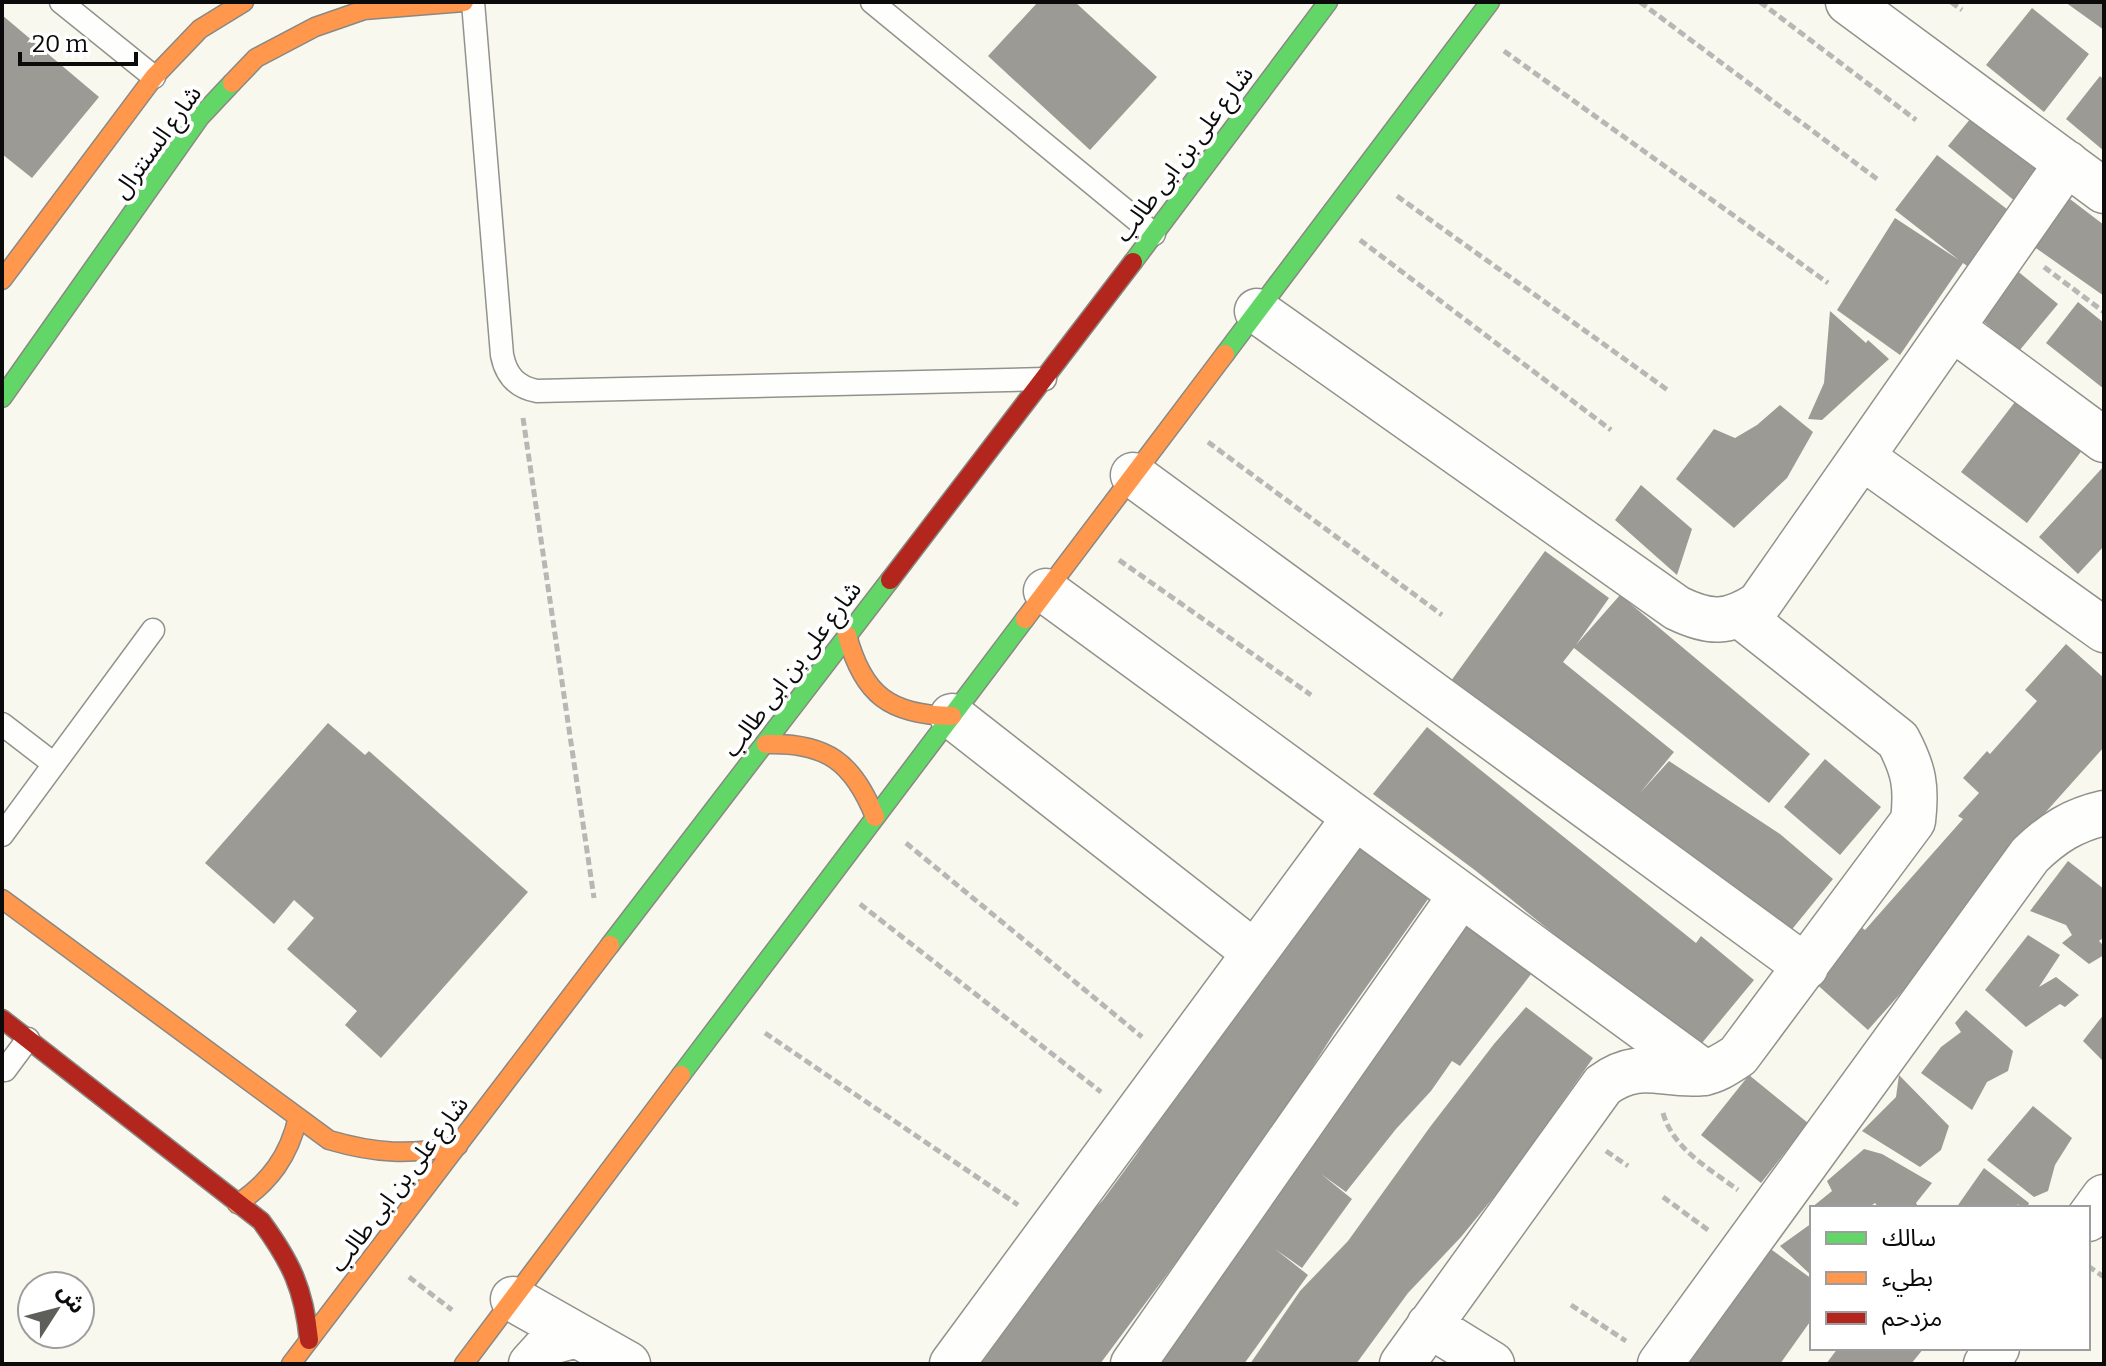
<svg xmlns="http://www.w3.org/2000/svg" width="2106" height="1366" font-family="Bitter,'Noto Sans Arabic',serif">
	<rect width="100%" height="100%" fill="#f9f8ee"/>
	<path fill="#9c9a94" d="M1038,2H1075L1157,77L1090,150L988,56Z
		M2065,2H2104V30Z
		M2032,8L2089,54L2044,112L1986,65Z
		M2,15L99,97L32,178L2,154Z
		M2100,76L2104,80V151L2066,119Z
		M1980,107L2048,163L2016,202L1948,146Z
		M1937,155L2012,213L1970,268L1963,263L1900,355L1837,310L1895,218L1959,260L1895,210Z
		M2066,196L2104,225V296L2033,246Z
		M2010,265L2058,304L2019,351L1971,311Z
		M2078,302L2104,323V389L2046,343Z
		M1830,311L1866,343L1868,340L1889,359L1822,420L1808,419L1824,383Z
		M2018,398L2083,449L2027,523L1961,472Z
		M1780,405L1813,432L1787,478L1734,528L1676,479L1714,429L1735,438L1757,425Z
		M2104,466V546L2078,574L2039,537Z
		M1641,485L1692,529L1677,575L1615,520Z
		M1545,551L1609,598L1576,645L1620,595L1810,754L1769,803L1574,648L1563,662L1674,752L1640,793L1669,761L1780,834L1833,879L1789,933L1448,685Z
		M2066,644L2104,678V747L2011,851L2020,859L1868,1030L1813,981L1861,927L1865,930L1963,819L1958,816L1979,793L1963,778L1987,751L1990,754L2037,701L2025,690Z
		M328,723L365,755L369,751L528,892L381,1058L345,1025L357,1011L287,949L314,918L294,900L274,924L205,863Z
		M1427,727L1696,943L1701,936L1754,980L1697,1049L1476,871L1373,794Z
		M1825,759L1881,807L1840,855L1784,807Z
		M1358,838L1433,892L1334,1033L1256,1155L1100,1364H978L1055,1251L1103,1200L1136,1155L1171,1100Z
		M2068,861L2104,889V937L2099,941L2104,946V955L2089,964L2062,943L2072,935L2066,925L2030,911Z
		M1473,914L1539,964L1460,1066L1452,1061L1431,1091L1396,1129L1346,1192L1321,1174L1352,1199L1302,1268L1275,1249L1308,1275L1244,1364H1147L1301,1160Z
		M2028,935L2060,955L2039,987L2056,977L2079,995L2065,1007L2060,1004L2026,1027L1985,990Z
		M1526,1007L1593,1058L1506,1182L1461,1237L1408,1293L1356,1364H1250L1300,1291L1348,1241L1430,1127L1494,1044Z
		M1966,1010L2013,1051L2008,1071L1987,1082L1972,1110L1921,1073L1941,1047L1961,1032L1955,1023Z
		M2104,1014V1062L2083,1041Z
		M1749,1075L1808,1123L1761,1183L1701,1135Z
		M1899,1075L1949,1126L1941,1150L1920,1167L1862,1131L1896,1097Z
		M2033,1106L2072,1138L2055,1165L2048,1191L2034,1197L1987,1160Z
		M1864,1149L1882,1154L1932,1183L1916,1203L1919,1208H1879L1875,1203L1868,1208H1811L1832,1191L1827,1181Z
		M1984,1168L2029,1203L2027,1208H2021L2018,1204L2015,1208H1956Z
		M1812,1223V1276L1780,1246Z
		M1765,1245L1812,1279V1319L1780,1364H1682Z
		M1838,1348H1924L1911,1364H1826Z"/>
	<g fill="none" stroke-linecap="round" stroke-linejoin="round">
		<g stroke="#92928d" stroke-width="25">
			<path id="lane" d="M61,2L154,77
				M473,2L502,355C506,375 516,387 537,391L1045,379
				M872,2L1154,234
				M2,724L54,764
				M2,835L153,630
				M5,1070L28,1039"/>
		</g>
		<g stroke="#92928d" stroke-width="47">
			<path id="street" d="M1848,2L2104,191
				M1257,311L1677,608C1710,624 1728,624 1759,604L2067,163
				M1952,328L2104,440
				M1862,457L2104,630
				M1133,475L1806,967
				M1046,591L1705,1073
				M952,716L1255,953
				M2088,1219L2104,1197
				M513,1299L628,1364
				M1429,1325L1492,1364
				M531,1364L551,1342L577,1335
				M952,1364L1355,817
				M1133,1364L1461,895
				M1402,1364L1603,1085C1640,1058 1662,1077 1703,1073C1716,1071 1727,1063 1738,1056L1913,821C1917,787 1914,770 1898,740L1741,616
				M1660,1364L2030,855C2053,833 2073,820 2104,813
				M1986,1364L1997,1348"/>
		</g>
		<g stroke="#898884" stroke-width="21">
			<path id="fast" d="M1133,262L1328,2
				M1225,354L1490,2
				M2,398L200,117L232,83
				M610,945L890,580
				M681,1075L1025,619"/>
		</g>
		<g stroke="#898884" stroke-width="21">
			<path id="slow" d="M232,83L256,58L315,27L364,10L464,2
				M2,280L154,77L200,29L244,2
				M1025,619L1225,354
				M847,635C863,695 890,715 952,716
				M766,744C826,742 853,762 875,817
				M2,899L329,1140C377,1154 409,1155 458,1146
				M237,1204C270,1182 289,1156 298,1117
				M291,1364L610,945
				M464,1364L681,1075"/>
		</g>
		<g stroke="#898884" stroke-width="21">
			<path id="jam" d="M890,580L1133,262
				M2,1019L261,1221C291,1262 304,1289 309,1340"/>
		</g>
		<path stroke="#b7b7b5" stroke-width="5" stroke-dasharray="8 4" stroke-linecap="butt" d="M1640,2L1877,179
			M1760,2L1916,120
			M1951,2L1962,10
			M1504,51L1828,283
			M1397,196L1669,391
			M1360,240L1611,430
			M2044,267L2104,312
			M523,418L594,898
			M1208,442L1442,615
			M1119,560L1311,695
			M906,843L1142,1037
			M860,904L1101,1092
			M765,1033L1018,1205
			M1663,1113C1673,1149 1710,1169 1738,1190
			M1606,1151L1628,1166
			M1663,1197L1708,1230
			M2088,1266L2104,1277
			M409,1277L452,1310
			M1571,1305L1626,1341"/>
		<use href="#lane" stroke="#fefefc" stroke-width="22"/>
		<use href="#street" stroke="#fefefc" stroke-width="44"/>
		<use href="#fast" stroke="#63d668" stroke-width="18"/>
		<use href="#slow" stroke="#ff974d" stroke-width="18"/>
		<use href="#jam" stroke="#b3261e" stroke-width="18"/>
	</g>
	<g text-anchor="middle" stroke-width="8" stroke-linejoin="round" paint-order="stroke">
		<g font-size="24" fill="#0b0b0b" stroke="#fff">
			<text transform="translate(157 142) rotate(-54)" y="8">شارع السنترال</text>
			<text transform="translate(1184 154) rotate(-53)" y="8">شارع على بن ابى طالب</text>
			<text transform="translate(792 669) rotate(-53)" y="8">شارع على بن ابى طالب</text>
			<text transform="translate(399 1184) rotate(-53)" y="8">شارع على بن ابى طالب</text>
		</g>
	</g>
	<rect width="2106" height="1366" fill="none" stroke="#0b0b0b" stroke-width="8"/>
	<rect x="1810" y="1206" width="280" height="144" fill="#ffffff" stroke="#9d9d9d" stroke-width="2"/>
	<rect x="1826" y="1232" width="40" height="12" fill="#63d668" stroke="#9d9d9d" stroke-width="2"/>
	<text x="1882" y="1246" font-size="24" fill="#0b0b0b">سالك</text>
	<rect x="1826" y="1272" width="40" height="12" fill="#ff974d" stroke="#9d9d9d" stroke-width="2"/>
	<text x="1882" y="1286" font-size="24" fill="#0b0b0b">بطيء</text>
	<rect x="1826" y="1312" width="40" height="12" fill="#b3261e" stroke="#9d9d9d" stroke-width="2"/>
	<text x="1882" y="1326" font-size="24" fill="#0b0b0b">مزدحم</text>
	<g transform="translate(56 1310) rotate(54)"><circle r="38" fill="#ffffff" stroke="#9d9d9d" stroke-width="2"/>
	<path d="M0-6L14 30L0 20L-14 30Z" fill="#5e5e5a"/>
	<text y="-12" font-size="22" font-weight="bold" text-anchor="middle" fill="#0b0b0b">ش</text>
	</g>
	<path d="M20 52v12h116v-12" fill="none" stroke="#0b0b0b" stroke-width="4"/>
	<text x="32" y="52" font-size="24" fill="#0b0b0b" stroke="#ffffff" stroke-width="6" paint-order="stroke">20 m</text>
</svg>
